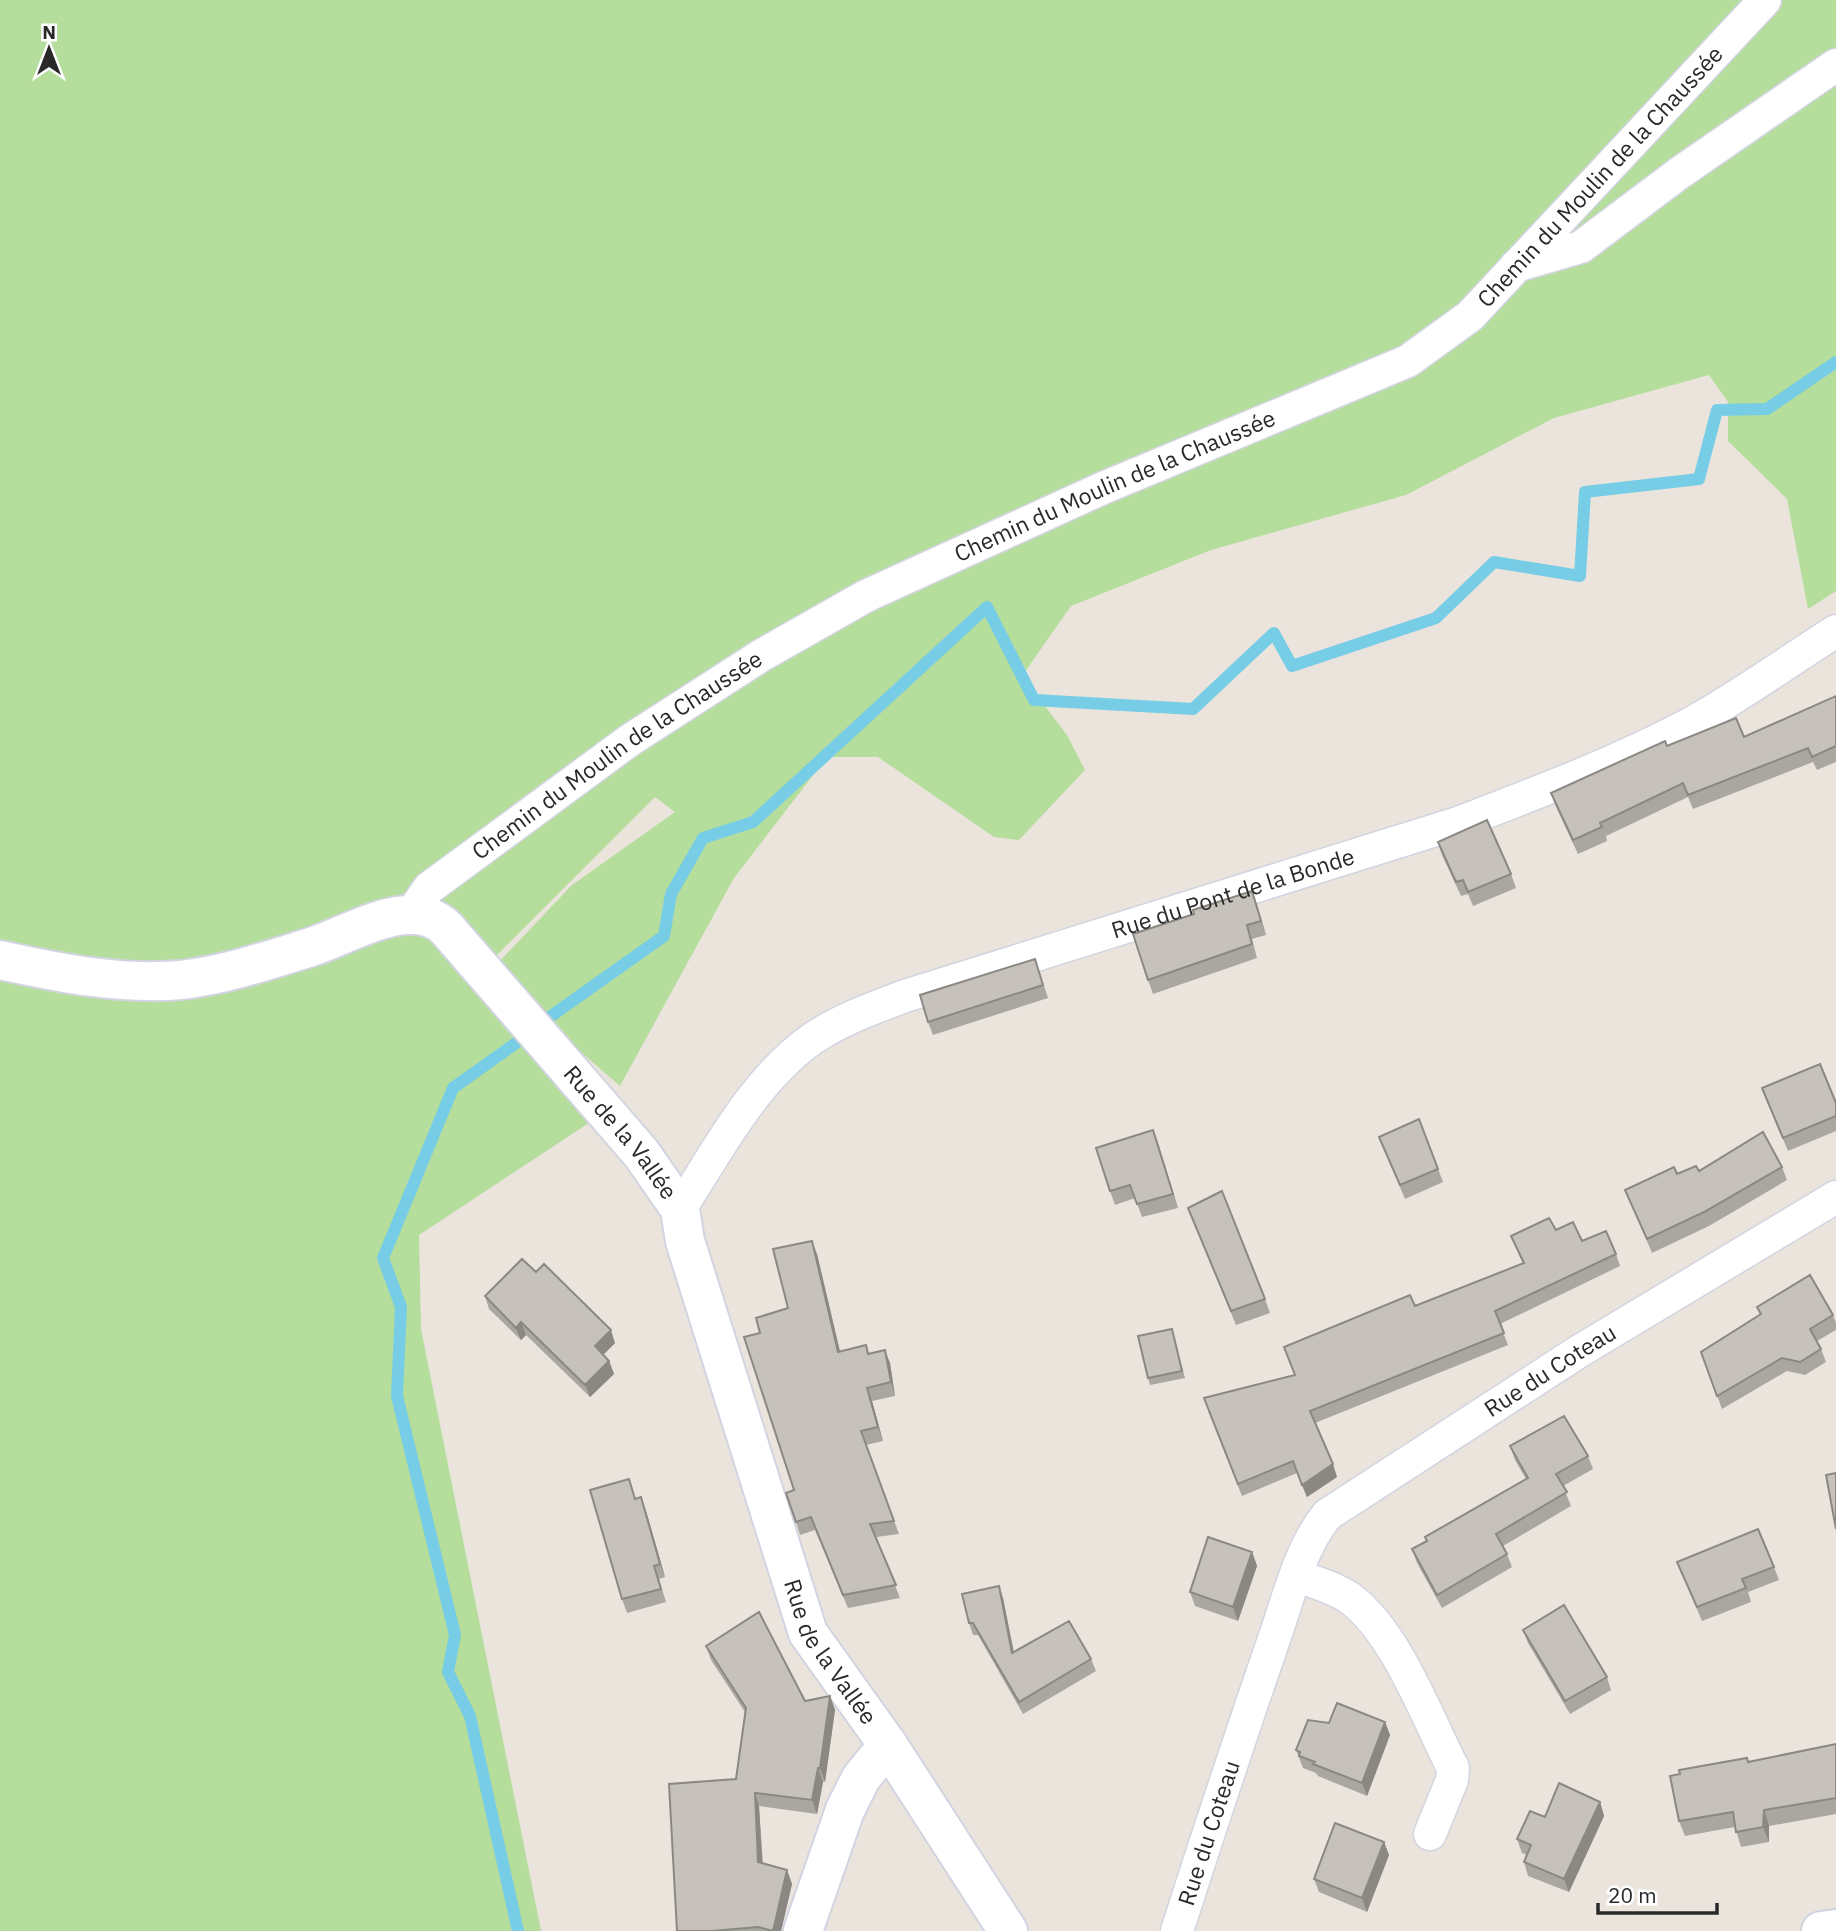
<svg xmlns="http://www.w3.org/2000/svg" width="1836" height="1931" font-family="'IBM Plex Sans',sans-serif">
	<rect width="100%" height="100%" fill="#eae4dc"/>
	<path fill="#b5dd9c" d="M0,0H1836V591L1808,609L1787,499L1728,441V402L1709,375L1554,418L1406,495L1211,550L1071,606L1022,676L1067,735L1085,770L1019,840L994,837L878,757H827L734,878L620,1086L509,990L498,963L572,885L675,812L655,797L482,970L607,1111L419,1235L421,1329L541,1931H0Z"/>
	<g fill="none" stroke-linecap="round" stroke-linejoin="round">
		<path stroke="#76cde5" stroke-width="12" d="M547,1019L664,936L671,894L703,838L753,822L987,607L1034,700L1193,709L1274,633L1292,666L1436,618L1494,562L1580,576L1585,492L1699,479L1717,410L1767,409L1836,362
			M516,1043L453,1088L383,1258L401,1307L397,1396L455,1635L448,1672L470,1716L518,1931"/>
		<g stroke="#d2d5e1" stroke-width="35">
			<g id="minor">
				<path d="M1516,266L1581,247L1678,174L1836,65"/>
				<path id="s1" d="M411,914L429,888L630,740L762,655L866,596L1103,488L1408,361L1470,316L1765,0"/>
				<path id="s2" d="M680,1209C718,1150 754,1080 812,1039C840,1020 873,1008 905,996L1458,823C1536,793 1614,764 1688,725C1739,697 1787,662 1836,631"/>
				<path d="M1297,1576C1314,1582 1336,1588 1351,1599C1396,1633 1427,1717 1453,1768L1452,1780L1430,1834"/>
				<path id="s3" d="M1177,1931C1208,1834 1240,1738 1273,1642C1288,1600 1299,1550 1327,1515L1578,1352L1836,1197"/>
			</g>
		</g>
		<g stroke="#d2d5e1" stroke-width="42">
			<g id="tertiary">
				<path id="s4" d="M0,960C59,973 120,985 181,980C225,975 269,960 311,947C350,935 411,894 446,928L641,1153L680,1209L685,1241L808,1633L888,1745L1008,1931"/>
				<path d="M803,1931L845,1810L861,1778L888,1745"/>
				<path d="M1821,1931L1836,1929"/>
			</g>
		</g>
		<use href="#minor" stroke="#fff" stroke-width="32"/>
		<use href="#tertiary" stroke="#fff" stroke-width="38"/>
	</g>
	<path fill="#aaa7a1" d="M1836,696V762L1817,770L1813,762L1693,809L1688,797L1606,836L1607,841L1578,854L1556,807L1551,793L1667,746L1744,737Z
		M1438,842L1511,874L1516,888L1473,906L1468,894L1461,896L1442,855Z
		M1257,905L1266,935L1252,939L1257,958L1153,994L1148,980Z
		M1040,973L1048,998L933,1035L928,1022Z
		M1762,1088L1836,1103V1131L1788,1151Z
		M1419,1119L1443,1182L1405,1199L1379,1137Z
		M1153,1130L1178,1208L1142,1217L1135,1198L1115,1205L1110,1191Z
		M1782,1167L1787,1180L1709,1226L1652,1253L1625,1190L1677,1174L1699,1171Z
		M1188,1208L1265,1299L1270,1313L1236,1325Z
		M1556,1230L1616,1254L1620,1266L1500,1324L1508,1345L1315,1423L1337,1477L1307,1497L1297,1473L1242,1496L1208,1411L1295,1375L1415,1306L1523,1264L1511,1236Z
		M817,1254L840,1351L866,1345L869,1353L890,1363L895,1396L872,1401L883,1441L866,1445L899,1534L876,1537L900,1598L848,1608L815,1530L800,1535L796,1522L794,1490L760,1333L788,1308Z
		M485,1296L615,1343L603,1355L609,1361L614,1374L590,1397L526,1335L521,1340L489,1309Z
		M1757,1307L1833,1315L1836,1323V1330L1817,1341L1821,1349L1826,1362L1805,1375L1787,1371L1722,1409L1701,1352L1760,1315Z
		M1172,1329L1185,1378L1150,1385L1148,1378Z
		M1510,1446L1588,1456L1593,1469L1563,1486L1571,1506L1503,1546L1507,1554L1512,1567L1442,1608L1417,1563L1412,1549L1427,1541L1425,1537L1526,1479L1515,1460Z
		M636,1498L646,1511L665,1577L659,1579L666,1602L627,1613L622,1599Z
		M1252,1552L1257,1566L1238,1621L1195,1606L1190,1592Z
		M1677,1562L1774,1567L1779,1580L1748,1592L1751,1602L1702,1621Z
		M999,1586L1003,1598L1014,1652L1091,1659L1096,1671L1023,1714L978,1635H973L969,1623Z
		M1523,1630L1607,1677L1611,1690L1570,1714L1528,1643Z
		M706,1646L805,1701L830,1696L835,1710L825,1782H823L817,1814L759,1806L763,1864L787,1870L792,1884L781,1931H677L736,1779L745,1712L711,1660Z
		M1385,1722L1390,1735L1367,1796L1318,1776L1316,1773L1303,1768L1296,1750L1329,1723Z
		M1836,1744V1814L1769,1826V1842L1741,1847L1735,1827L1685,1836L1679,1821L1747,1758L1749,1762Z
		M1600,1802L1604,1816L1569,1892L1528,1876L1524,1862L1527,1855L1522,1853L1517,1839L1545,1817Z
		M1384,1842L1389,1855L1367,1912L1319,1892L1314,1879Z"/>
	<path fill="#8b8883" d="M1252,891L1257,905L1266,935L1261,921Z
		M1153,1130L1158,1143L1178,1208L1173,1194Z
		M812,1241L817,1254L843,1365L838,1352Z
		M521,1322L526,1335L521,1340L516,1328Z
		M611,1330L615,1343L599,1359L595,1346Z
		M885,1350L890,1363L895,1396L891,1382Z
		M609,1361L614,1374L590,1397L585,1385Z
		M867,1388L872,1401L883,1441L878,1427Z
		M1333,1464L1337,1477L1307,1497L1302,1485Z
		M641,1497L646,1511L665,1577L660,1564Z
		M1252,1552L1257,1566L1238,1621L1233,1607Z
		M999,1586L1003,1598L1016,1665L1012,1653Z
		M830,1696L835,1710L825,1782L820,1768Z
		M1385,1722L1390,1735L1367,1796L1362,1783Z
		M818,1768L823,1782L817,1814L812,1800Z
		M755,1793L759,1806L763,1876L758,1862Z
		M1600,1802L1604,1816L1569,1892L1564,1879Z
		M1764,1810L1769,1826V1842L1763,1827Z
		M1384,1842L1389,1855L1367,1912L1362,1898Z
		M787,1870L792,1884L781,1931H773Z"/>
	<path fill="#c6c2bb" stroke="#8b8883" stroke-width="2" d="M1836,696V746L1812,757L1808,748L1688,795L1683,783L1600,823L1602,827L1573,840L1551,793L1665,741L1667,746L1736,718L1744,737Z
		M1487,820L1511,874L1468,892L1463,880L1456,882L1438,842Z
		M1252,891L1261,921L1247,925L1252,944L1148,980L1133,934L1194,914L1193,910Z
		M1035,959L1043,985L928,1022L920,995Z
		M1820,1064L1836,1103V1116L1783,1138L1762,1088Z
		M1419,1119L1438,1169L1400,1185L1379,1137Z
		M1153,1130L1173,1194L1137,1204L1130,1185L1110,1191L1096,1148Z
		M1763,1132L1782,1167L1704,1212L1647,1239L1625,1190L1674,1167L1677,1174L1696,1166L1699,1171Z
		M1222,1191L1265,1299L1231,1311L1188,1208Z
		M1549,1218L1556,1230L1573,1222L1582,1241L1606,1231L1616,1254L1495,1311L1504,1333L1310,1411L1333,1464L1302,1485L1293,1461L1238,1484L1204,1398L1295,1375L1284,1347L1410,1295L1415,1306L1524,1263L1511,1236Z
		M812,1241L838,1352L866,1345L868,1354L885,1350L891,1382L867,1388L878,1427L861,1431L894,1521L870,1524L896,1585L843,1595L811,1517L796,1522L786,1493L794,1490L744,1337L760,1333L756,1318L788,1308L773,1249Z
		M522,1259L536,1272L544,1264L611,1330L595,1346L609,1361L585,1385L521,1322L516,1328L485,1296Z
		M1810,1275L1833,1315L1810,1329L1821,1349L1800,1362L1782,1358L1717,1396L1701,1352L1761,1314L1757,1307Z
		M1172,1329L1182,1371L1148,1378L1138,1336Z
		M1564,1416L1588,1456L1556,1474L1567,1492L1496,1534L1507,1554L1437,1595L1412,1549L1427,1541L1425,1537L1528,1478L1510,1446Z
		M1836,1473V1529L1826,1475Z
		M629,1479L635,1499L641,1497L660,1564L654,1566L661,1589L622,1599L590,1490Z
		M1758,1529L1774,1567L1742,1579L1746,1588L1697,1607L1677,1562Z
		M1208,1537L1252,1552L1233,1607L1190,1592Z
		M999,1586L1012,1653L1069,1621L1091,1659L1019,1702L973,1623H969L962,1594Z
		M1564,1605L1607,1677L1565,1701L1523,1630Z
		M759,1612L805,1701L830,1696L820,1768H818L812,1800L755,1793L758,1862L787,1870L773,1931L758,1927L712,1931H677L669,1784L736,1779L746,1708L706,1646Z
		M1337,1703L1385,1722L1362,1783L1313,1764L1315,1762L1299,1756L1300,1752L1296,1750L1308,1720L1329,1723Z
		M1836,1744V1798L1764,1810L1763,1827L1736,1832L1733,1812L1679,1821L1670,1776L1680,1774L1679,1770L1747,1758L1748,1762Z
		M1559,1783L1600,1802L1564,1879L1524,1862L1531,1845L1517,1839L1530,1811L1545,1817Z
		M1335,1823L1384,1842L1362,1898L1314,1879Z"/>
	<g text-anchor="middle" stroke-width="7" stroke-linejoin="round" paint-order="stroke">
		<g font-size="23" fill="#292929" stroke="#fff">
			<text dy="8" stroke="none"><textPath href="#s1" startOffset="1416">Chemin du Moulin de la Chaussée</textPath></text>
			<text dy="8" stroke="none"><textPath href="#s1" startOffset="830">Chemin du Moulin de la Chaussée</textPath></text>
			<text dy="8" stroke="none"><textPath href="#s1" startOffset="262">Chemin du Moulin de la Chaussée</textPath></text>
			<text dy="8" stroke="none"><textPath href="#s2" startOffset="663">Rue du Pont de la Bonde</textPath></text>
			<text dy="8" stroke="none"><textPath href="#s4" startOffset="730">Rue de la Vallée</textPath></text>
			<text dy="8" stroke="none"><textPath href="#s3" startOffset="709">Rue du Coteau</textPath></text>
			<text dy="8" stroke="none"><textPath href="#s4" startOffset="1297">Rue de la Vallée</textPath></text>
			<text dy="8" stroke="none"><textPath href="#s3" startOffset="103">Rue du Coteau</textPath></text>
		</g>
	</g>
	<g transform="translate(49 49)" stroke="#ffffff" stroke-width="5" paint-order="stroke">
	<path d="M0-5L12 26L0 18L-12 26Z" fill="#292929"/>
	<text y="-10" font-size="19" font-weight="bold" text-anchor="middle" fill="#292929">N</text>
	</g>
	<path d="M1598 1903v10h119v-10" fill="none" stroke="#292929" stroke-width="3.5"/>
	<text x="1608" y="1903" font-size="21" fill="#292929" stroke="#ffffff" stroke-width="5" paint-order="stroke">20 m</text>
</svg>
